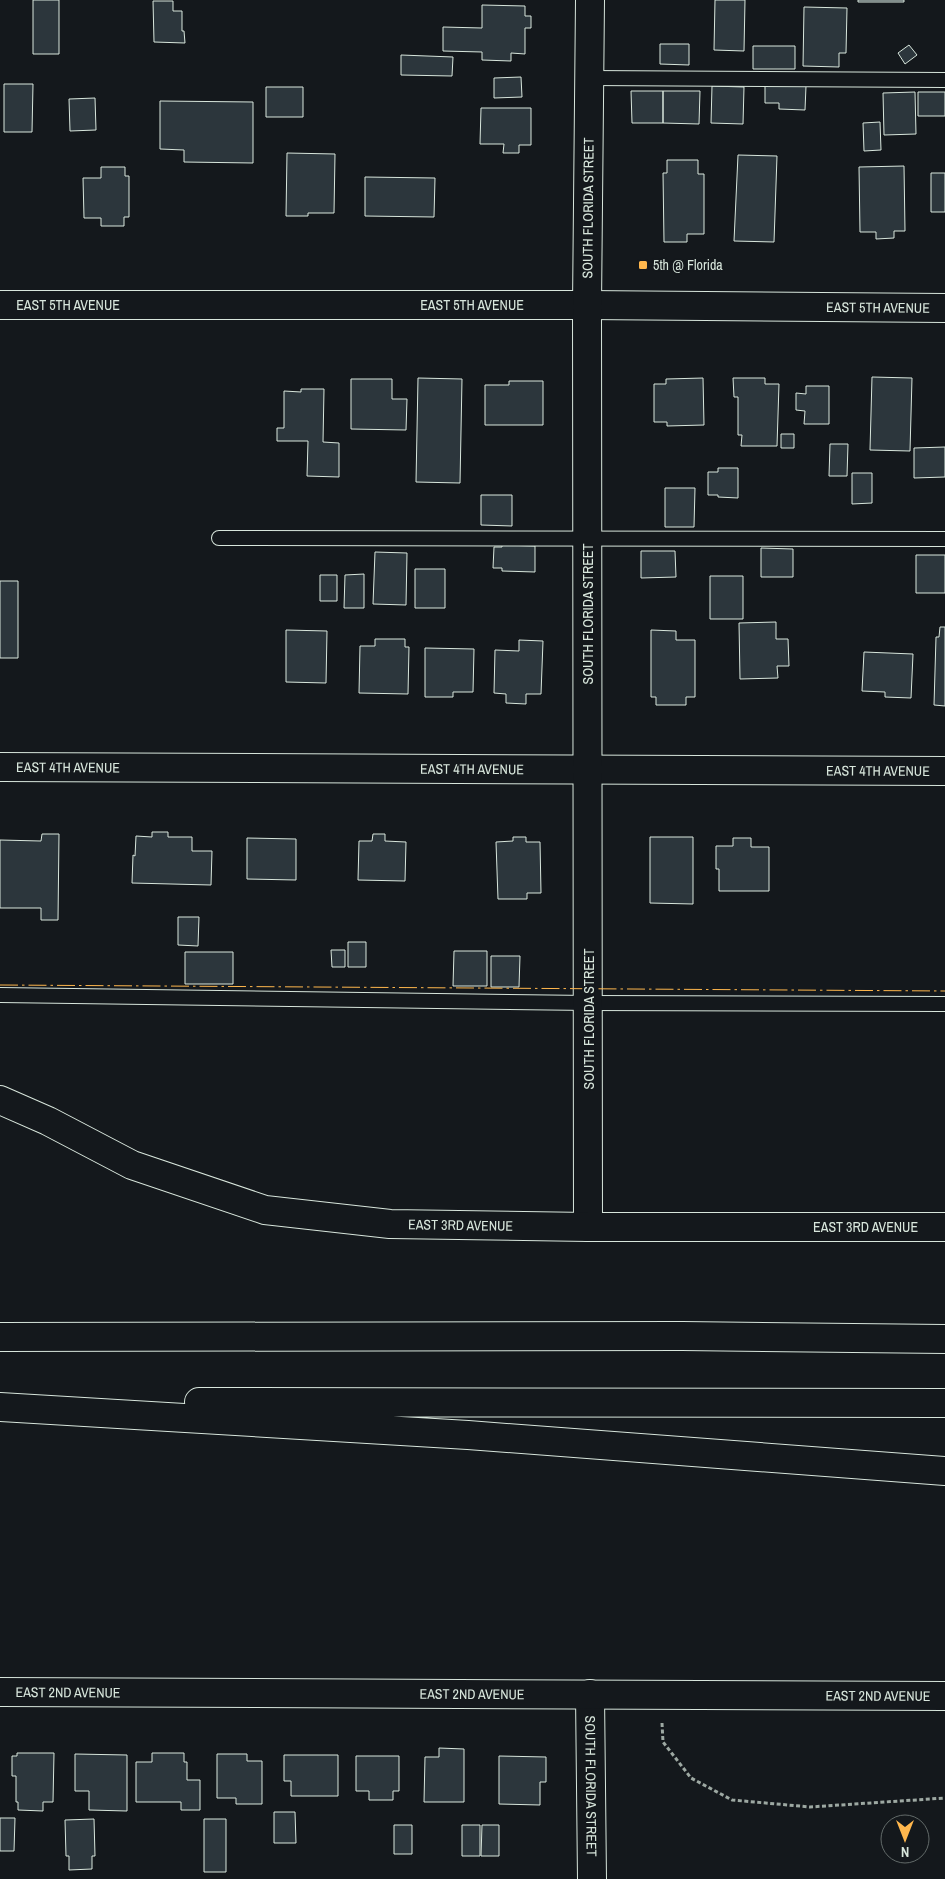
<svg xmlns="http://www.w3.org/2000/svg" width="945" height="1879" font-family="'Archivo Narrow',sans-serif">
	<rect width="100%" height="100%" fill="#14181c"/>
	<path fill="#2c363c" stroke="#d8e6dc" d="M33,0H59V54H33Z
		M715,0H745L744,51L714,50Z
		M858,0H904V2H858Z
		M153,1H173V11H182V31H184L185,43L154,42Z
		M482,5L525,6V16H531V28H525V54L511,53V61L482,60V52L443,51V27L482,28Z
		M804,7L847,8L846,53H839V67L803,66Z
		M660,44H689V65L660,64Z
		M909,45L917,55L905,64L898,53Z
		M753,46H795V69H753Z
		M401,55L453,57L452,76L401,75Z
		M521,77L522,97L494,98V78Z
		M4,84H33L32,132H4Z
		M712,86L744,87L743,124L711,123Z
		M765,86H806L805,110L779,109V103H765Z
		M266,87H303V117H266Z
		M631,91H663V123H632Z
		M663,91H700L699,124L663,123Z
		M915,92L916,134L884,135L883,93Z
		M918,92H945V116H918Z
		M95,98L96,130L70,131L69,99Z
		M160,101L253,102V163L184,162V150L160,149Z
		M481,108H531V145H519V153H503L504,144H480Z
		M880,122L881,150L864,151L863,123Z
		M287,153L335,154L334,213H308V216H286Z
		M738,155L777,156L774,242L734,241Z
		M667,160H698V174H704V234H687V242H664L663,173H667Z
		M904,166L905,231H894V238L876,239V232H860L859,167Z
		M101,167H125V176H129V217H124V226H101V218H84L83,178H101Z
		M931,173H945V212H931Z
		M365,177L435,178L434,217L365,216Z
		M872,377L912,378L910,451L870,450Z
		M418,378L462,379L460,483L416,482Z
		M703,378L704,425L667,426V422H654V384H666V379Z
		M733,378H765V384H779L777,446H741L742,435H738V397H734Z
		M351,379H392V399H407L406,430L351,429Z
		M509,381H543V425H485V385H509Z
		M806,386H829V424H804L805,411L796,410V393L806,394Z
		M301,389H324L323,442L339,443V477L307,476L308,441H277V428H284V391L301,392Z
		M781,434H794V448H781Z
		M830,444H848L847,476H829Z
		M945,447V477L914,478V448Z
		M718,468H738V498L718,497V495H708V472H718Z
		M852,473H872V503L852,504Z
		M665,488H695L694,527H665Z
		M481,495H512V526L481,525Z
		M502,545L535,546V572L502,571V568H493L494,547H502Z
		M761,548L793,549V577H761Z
		M641,551H675L676,577L641,578Z
		M375,552L407,553L406,605L373,604Z
		M916,555H945V593H916Z
		M415,569H445V608H415Z
		M364,574V608H344L345,575Z
		M320,575H337V601H320Z
		M710,576H743V619H710Z
		M0,581H18V658H0Z
		M776,622V639H788L789,666H777L778,678L740,679L739,623Z
		M940,627H945V706L934,705L936,637H939Z
		M286,630L327,631L326,683L286,682Z
		M651,630L676,631V640H695V697H686V705H656V697H651Z
		M375,639H405V647H409L408,694L359,693L360,646H375Z
		M519,640L543,641L541,694H526V704L506,703V694L494,693L495,650L519,651Z
		M425,648L474,649L473,692H453V697H425Z
		M864,652L913,654L911,698L885,697V692L862,691Z
		M152,832H168V837H192V851H212L211,885L132,883L133,855L135,856L136,836L152,837Z
		M42,834H59L58,920H41V908H0V840L41,841Z
		M373,834H385V841L406,842L405,881L358,880L359,841H372Z
		M513,837H526V842H540L541,893H527V899H498L496,842L513,841Z
		M650,837H693V904L650,903Z
		M247,838L296,839V880L247,879Z
		M733,838H751V847H769V891H719V869H716V846H733Z
		M178,917H199L198,946L178,945Z
		M348,942H366V967H348Z
		M331,950H345V967H332Z
		M454,951H487V986H453Z
		M185,952H233V984H185Z
		M491,956H520L519,987H491Z
		M439,1748L464,1749V1802H424L425,1757H439Z
		M17,1753H54L53,1802H43V1811L18,1810V1802H16V1776H12V1756H17Z
		M152,1753H184V1762H187V1780H200V1810H181V1802H136V1762H152Z
		M75,1754L127,1755V1811L89,1810V1791H75Z
		M217,1754H247V1761H262V1804H236V1798H217Z
		M284,1755H338V1796H291V1781H284Z
		M356,1756H399V1791H393V1800H369V1791H356Z
		M499,1756L546,1757V1782H540V1805L499,1804Z
		M274,1812H295L296,1843H274Z
		M0,1818H15L14,1851H0Z
		M94,1819L95,1856H92V1869L69,1870V1856H66L65,1820Z
		M204,1819H226V1872H204Z
		M394,1825H412V1854H394Z
		M462,1825H480V1856H462Z
		M482,1825H499V1856H481Z"/>
	<g fill="none" stroke-linecap="round" stroke-linejoin="round">
		<g stroke="#d8e6dc" stroke-width="16">
			<path id="service" d="M589,78L945,80
				M219,538L945,539
				M0,995L589,1003L945,1004"/>
		</g>
		<g stroke="#d8e6dc" stroke-width="30">
			<g id="minor">
				<path id="s1" d="M0,305H587L945,308"/>
				<path id="s2" d="M0,767L945,771"/>
				<path id="s3" d="M588,1227L587,305L590,0"/>
				<path id="s4" d="M590,1694L592,1879"/>
			</g>
		</g>
		<g stroke="#d8e6dc" stroke-width="30">
			<g id="tertiary">
				<path id="s5" d="M0,1100L48,1121L132,1165L265,1210L390,1224L588,1227H945"/>
				<path id="s6" d="M0,1692L945,1696"/>
			</g>
		</g>
		<g stroke="#d8e6dc" stroke-width="30">
			<path id="motorway" d="M0,1337L682,1336L945,1339
				M199,1402L945,1403
				M0,1407L468,1435L945,1471"/>
		</g>
		<path stroke="#9da8a2" stroke-width="3" stroke-dasharray="4 2.5" stroke-linecap="butt" d="M662,1723L663,1742L691,1778L732,1800L810,1807L945,1798"/>
		<use href="#service" stroke="#14181c" stroke-width="14"/>
		<use href="#minor" stroke="#14181c" stroke-width="28"/>
		<use href="#tertiary" stroke="#14181c" stroke-width="28"/>
		<use href="#motorway" stroke="#14181c" stroke-width="28"/>
		<path stroke="#ffb74d" stroke-width="1" stroke-dasharray="18 4 2.5 4" stroke-linecap="butt" d="M0,985L945,991"/>
	</g>
	<rect fill="#ffb74d" stroke="#14181c" stroke-width="2" x="638" y="260" width="10" height="10" rx="2.5"/>
	<g text-anchor="middle" stroke-width="4" stroke-linejoin="round" paint-order="stroke">
		<g font-size="14" fill="#d8e6dc" stroke="#14181c">
			<text dy="5" stroke="none"><textPath href="#s3" startOffset="1019">SOUTH FLORIDA STREET</textPath></text>
			<text dy="5" stroke="none"><textPath href="#s1" startOffset="68">EAST 5TH AVENUE</textPath></text>
			<text dy="5" stroke="none"><textPath href="#s1" startOffset="472">EAST 5TH AVENUE</textPath></text>
			<text dy="5" stroke="none"><textPath href="#s1" startOffset="878">EAST 5TH AVENUE</textPath></text>
			<text transform="translate(588 614) rotate(-90)" y="5">SOUTH FLORIDA STREET</text>
			<text dy="5" stroke="none"><textPath href="#s2" startOffset="68">EAST 4TH AVENUE</textPath></text>
			<text dy="5" stroke="none"><textPath href="#s2" startOffset="472">EAST 4TH AVENUE</textPath></text>
			<text dy="5" stroke="none"><textPath href="#s2" startOffset="878">EAST 4TH AVENUE</textPath></text>
			<text transform="translate(589 1019) rotate(-90)" y="5">SOUTH FLORIDA STREET</text>
			<text dy="5" stroke="none"><textPath href="#s5" startOffset="484">EAST 3RD AVENUE</textPath></text>
			<text dy="5" stroke="none"><textPath href="#s5" startOffset="889">EAST 3RD AVENUE</textPath></text>
			<text dy="5" stroke="none"><textPath href="#s6" startOffset="68">EAST 2ND AVENUE</textPath></text>
			<text dy="5" stroke="none"><textPath href="#s6" startOffset="472">EAST 2ND AVENUE</textPath></text>
			<text dy="5" stroke="none"><textPath href="#s6" startOffset="878">EAST 2ND AVENUE</textPath></text>
			<text dy="5" stroke="none"><textPath href="#s4" startOffset="92">SOUTH FLORIDA STREET</textPath></text>
		</g>
		<g font-size="14" fill="#d8e6dc" stroke="#14181c" text-anchor="start">
			<text x="653" y="270">5th @ Florida</text>
		</g>
	</g>
	<g transform="translate(905 1839) rotate(180)"><circle r="24" fill="#14181c" stroke="#626a69"/>
	<path d="M0-4L9 19L0 12L-9 19Z" fill="#ffb74d"/>
	<text y="-8" font-size="14" font-weight="bold" text-anchor="middle" fill="#d8e6dc">N</text>
	</g>
</svg>
